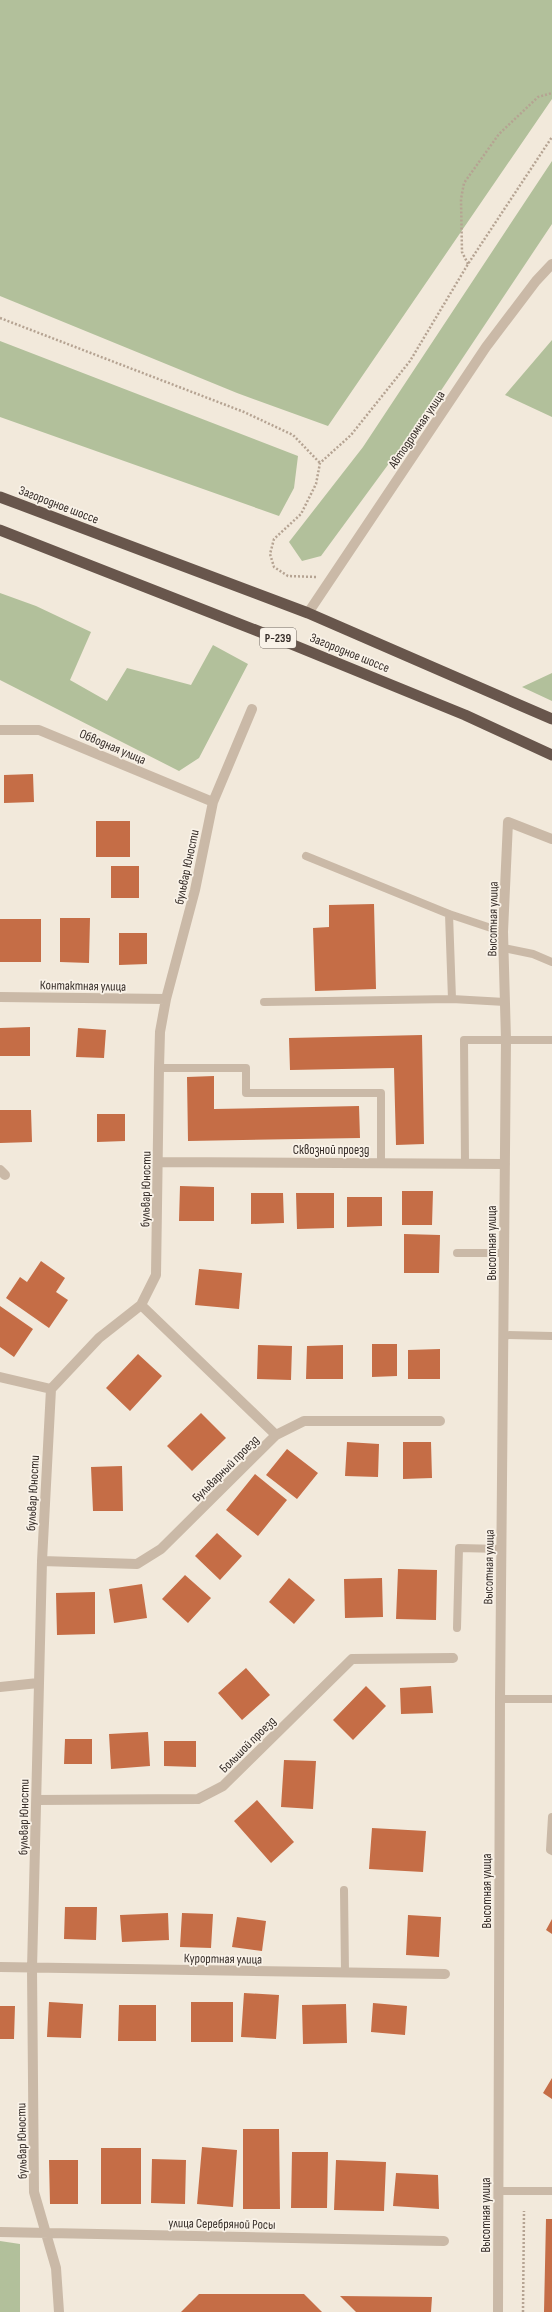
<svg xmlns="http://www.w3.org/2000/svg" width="552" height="2312" font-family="'Sofia Sans Condensed',sans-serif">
	<rect width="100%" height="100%" fill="#f2e9db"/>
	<path fill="#b2c09b" d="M0,0H552V99L328,426L237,393L0,296Z
		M552,161V224L426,413L321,556L302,561L289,542L363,447Z
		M552,340V417L505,395Z
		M0,341L298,456L294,488L279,516L0,417Z
		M0,593L36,606L91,632L70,680L107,701L127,668L191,685L213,645L248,664L199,758L179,771L0,680Z
		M552,673V701L522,687Z
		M0,2241L20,2244V2312H0Z"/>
	<path fill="#c56d46" d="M33,774L34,802L4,803V775Z
		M96,821H130V857H96Z
		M111,866H139V898H111Z
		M374,904L376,989L315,991L313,928L329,927V905Z
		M60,918H90L89,963L60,962Z
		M0,919H41V962H0Z
		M119,933H147V964L119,965Z
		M30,1027V1056H0V1028Z
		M78,1028L106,1030L104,1058L76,1057Z
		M422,1035L424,1144L396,1145L394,1068L290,1070L289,1038Z
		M214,1076V1109L359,1106L360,1138L188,1141L187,1077Z
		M0,1110H31L32,1142L0,1143Z
		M97,1114H125V1141L97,1142Z
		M180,1186L214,1187V1221H179Z
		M402,1191H433L432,1225H402Z
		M251,1193H283L284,1223L251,1224Z
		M296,1193H334V1228L297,1229Z
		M347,1197H382V1226L347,1227Z
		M404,1234L440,1235L439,1273H404Z
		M41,1261L65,1278L56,1292L68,1300L49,1328L6,1298L20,1277L27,1282Z
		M199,1269L242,1273L239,1309L195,1305Z
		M0,1306L33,1329L14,1357L0,1347Z
		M372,1344H397V1376L372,1377Z
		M258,1345L292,1346L291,1380L257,1379Z
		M343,1345V1379H306L307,1346Z
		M440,1349V1379H408V1350Z
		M138,1354L162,1376L130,1411L106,1388Z
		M201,1413L226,1438L192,1471L167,1446Z
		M347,1442L379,1444L378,1477L345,1476Z
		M403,1442H431L432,1478L403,1479Z
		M287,1449L318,1473L297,1499L266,1475Z
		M122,1466L123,1511H93L91,1467Z
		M255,1474L287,1500L258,1536L226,1510Z
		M217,1533L242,1556L220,1580L195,1556Z
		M398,1569L437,1570L436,1620L396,1619Z
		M185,1575L211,1598L188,1623L162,1599Z
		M289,1578L315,1600L294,1624L269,1602Z
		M382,1578L383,1617L345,1618L344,1579Z
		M142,1584L147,1618L114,1623L109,1589Z
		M95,1592V1634L57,1635L56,1593Z
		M246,1668L270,1695L242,1720L218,1693Z
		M366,1686L386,1706L353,1740L333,1720Z
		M431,1686L433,1713L401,1714L400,1688Z
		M148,1732L150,1766L111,1769L109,1734Z
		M65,1739H92V1764H64Z
		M164,1741H196V1767L164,1766Z
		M284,1760L316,1761L313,1809L281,1807Z
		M257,1800L294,1842L271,1863L234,1821Z
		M372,1828L426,1831L423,1872L369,1869Z
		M65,1907H97L96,1940L64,1939Z
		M168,1913L169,1940L122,1942L120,1915Z
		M182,1913L213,1914L211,1948L180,1947Z
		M408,1915L441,1917L439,1957L406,1955Z
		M237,1917L266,1921L262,1951L232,1947Z
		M552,1919V1934L546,1930Z
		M244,1993L279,1995L276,2039L241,2037Z
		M49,2002L83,2004L81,2038L47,2037Z
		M191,2002H233V2042H191Z
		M373,2003L407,2006L405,2035L371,2032Z
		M346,2004L347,2043L303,2044L302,2005Z
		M119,2005H156V2041H118Z
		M0,2006H15L14,2039H0Z
		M552,2078V2099L543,2093Z
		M243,2129H279L280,2209H243Z
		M202,2147L237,2150L233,2207L197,2204Z
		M101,2148H141V2204H101Z
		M292,2152H328L327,2208H291Z
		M152,2159L186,2160L185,2204L151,2203Z
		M49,2160H78V2204H50Z
		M336,2160L386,2162L384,2211L334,2210Z
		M396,2173L438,2175L439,2209L393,2206Z
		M546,2219H552V2312H544Z
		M199,2294H304L322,2312H181Z
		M340,2296L432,2297L431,2312H356Z"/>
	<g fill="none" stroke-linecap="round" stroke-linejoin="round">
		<path stroke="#b5a392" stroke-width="2.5" stroke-dasharray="2 2" stroke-linecap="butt" d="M468,264L462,252L461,199L464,183L499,134L538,97L552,93
			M0,318L244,412L293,435L320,463
			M316,577L288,576L274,567L270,554L274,539L301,514L316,484L320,463L351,435L410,361L468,264L552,137
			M523,2312L524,2211"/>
		<path stroke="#cab9a7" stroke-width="8" d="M306,856L449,914L503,932
			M449,914L452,999L505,1002
			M504,948L533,954L552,962
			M264,1002L452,999
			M159,1068H246V1093H381V1162
			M465,1162L464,1040H552
			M457,1253H504
			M503,1335L552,1336
			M457,1628L459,1548L501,1549
			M500,1699H552
			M552,1817L550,1850L552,1851
			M344,1890L345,1972
			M498,2191H552"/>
		<path stroke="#cab9a7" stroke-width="10" d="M0,730H39L213,802
			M0,997L166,999
			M158,1162L505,1164
			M0,1170L5,1175
			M141,1305L276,1435
			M0,1377L51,1389
			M42,1561L137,1564L161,1549L276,1435L304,1421H440
			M0,1687L38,1683
			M37,1800L198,1799L223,1786L352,1659L453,1658
			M0,1967L445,1974
			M0,2232L444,2241
			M59,2312L56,2268L34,2192L32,1969L42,1561L51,1389L99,1338L141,1305L156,1275L159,1068L160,1032L166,999L195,890L213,802L252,709
			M498,2312L500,1699L506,1040L503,932L508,822L552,839"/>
		<path stroke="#cab9a7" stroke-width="10" d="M308,613L486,347L536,281L552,264"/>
		<path stroke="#68564c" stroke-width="11" d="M0,497L308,613L552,719
			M0,530L291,644L465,715L552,755"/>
	</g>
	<g text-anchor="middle" stroke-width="3.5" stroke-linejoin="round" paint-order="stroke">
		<rect fill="#f9f2e8" stroke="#706862" stroke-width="1" x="260" y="628" width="36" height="20" rx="3"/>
		<g font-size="12" font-weight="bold" fill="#362d28">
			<text x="278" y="642">Р-239</text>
		</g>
		<g font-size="13" fill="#362d28" stroke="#f9f2e8">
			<text transform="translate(416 429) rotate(-56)" y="5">Автодромная улица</text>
			<text transform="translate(59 504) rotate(21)" y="5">Загородное шоссе</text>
			<text transform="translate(350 652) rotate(22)" y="5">Загородное шоссе</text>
			<text transform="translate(113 746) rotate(23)" y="5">Обводная улица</text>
			<text transform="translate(186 867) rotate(-78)" y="5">бульвар Юности</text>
			<text transform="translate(492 919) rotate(-89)" y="5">Высотная улица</text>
			<text transform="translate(83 985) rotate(1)" y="5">Контактная улица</text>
			<text x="331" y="1154">Сквозной проезд</text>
			<text transform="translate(145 1189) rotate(-89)" y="5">бульвар Юности</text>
			<text transform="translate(491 1243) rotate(-90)" y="5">Высотная улица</text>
			<text transform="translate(225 1468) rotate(-45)" y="5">Бульварный проезд</text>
			<text transform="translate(32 1493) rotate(-87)" y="5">бульвар Юности</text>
			<text transform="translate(488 1567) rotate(-89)" y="5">Высотная улица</text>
			<text transform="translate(247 1744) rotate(-45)" y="5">Большой проезд</text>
			<text transform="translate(23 1817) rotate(-89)" y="5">бульвар Юности</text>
			<text transform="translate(486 1891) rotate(-90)" y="5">Высотная улица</text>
			<text transform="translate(223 1958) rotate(1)" y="5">Курортная улица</text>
			<text transform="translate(21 2141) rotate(-91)" y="5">бульвар Юности</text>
			<text transform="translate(485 2215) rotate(-90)" y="5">Высотная улица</text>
			<text transform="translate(222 2223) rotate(1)" y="5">улица Серебряной Росы</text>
		</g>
	</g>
</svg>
